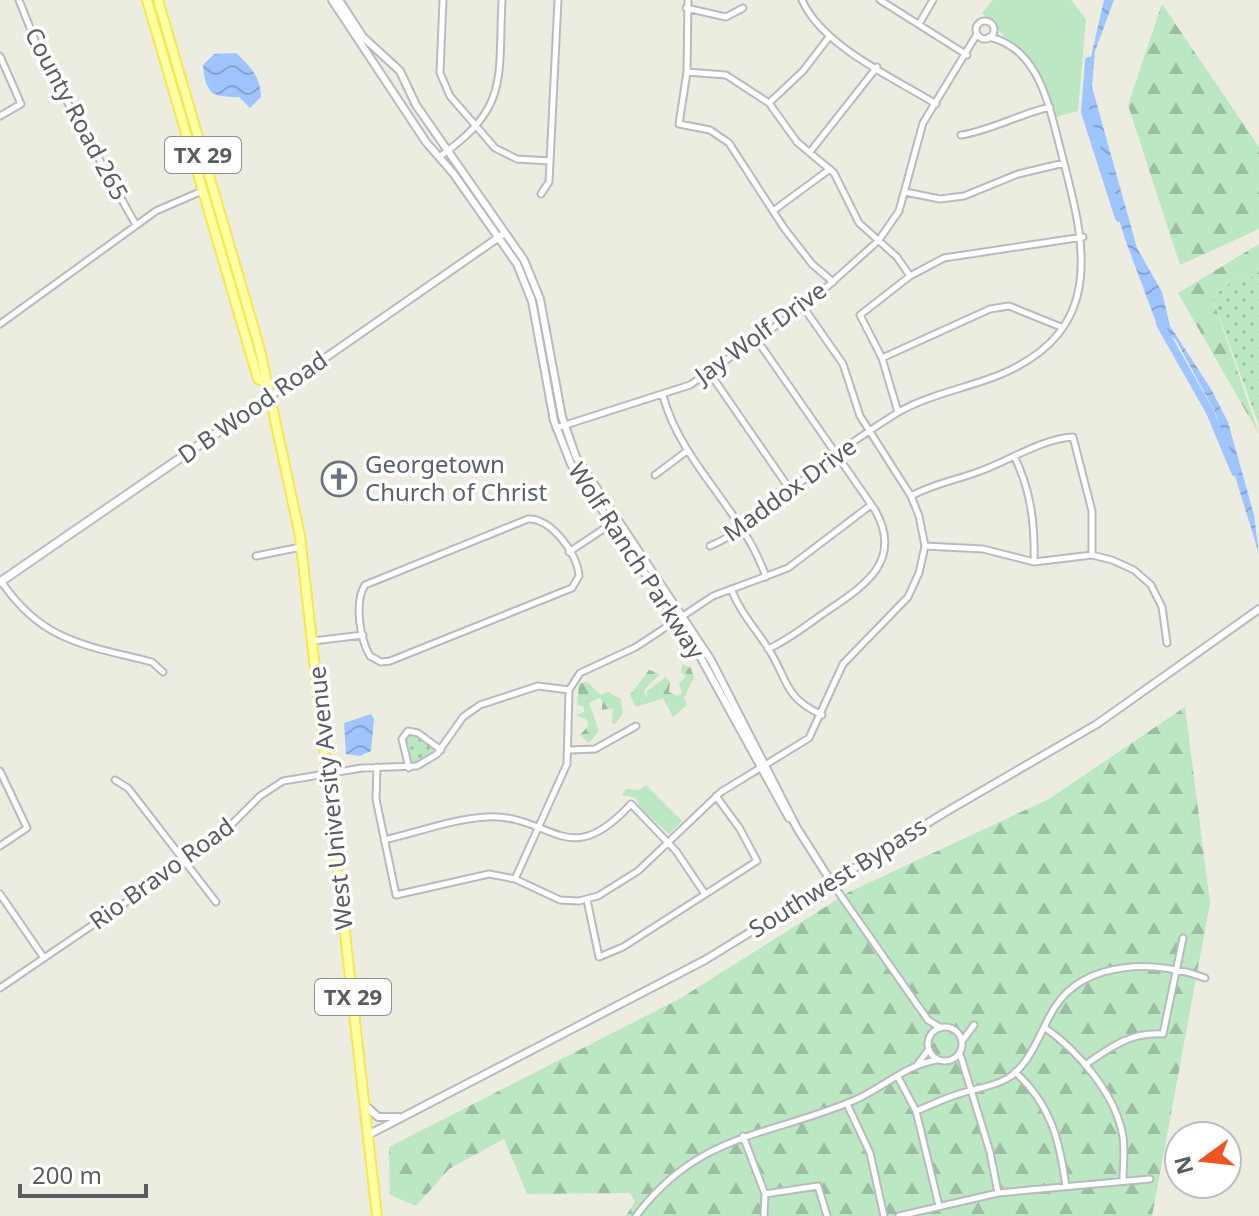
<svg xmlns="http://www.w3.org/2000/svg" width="1259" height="1216" font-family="'Noto Sans',sans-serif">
	<defs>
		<pattern id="grass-dots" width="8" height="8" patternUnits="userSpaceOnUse" patternTransform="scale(2)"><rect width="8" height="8" fill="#bbe7c2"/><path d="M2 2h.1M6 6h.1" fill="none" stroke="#9bbea1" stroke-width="1.8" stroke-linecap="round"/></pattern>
		<pattern id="forest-firs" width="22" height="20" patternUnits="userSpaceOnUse" patternTransform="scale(2)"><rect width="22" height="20" fill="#bbe7c2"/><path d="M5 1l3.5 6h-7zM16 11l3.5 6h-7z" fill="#9bbea1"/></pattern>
		<pattern id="water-waves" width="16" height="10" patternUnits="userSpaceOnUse" patternTransform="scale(2)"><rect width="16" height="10" fill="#9ec5ff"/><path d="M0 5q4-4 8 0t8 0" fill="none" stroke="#84a3d2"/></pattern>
	</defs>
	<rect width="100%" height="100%" fill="#edece0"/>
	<path fill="url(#grass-dots)" d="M1259,276V425L1212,297L1235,279Z
		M413,734L434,749L432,755L415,763L410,761L405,740Z"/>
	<path fill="url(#forest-firs)" d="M1162,4L1259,147V229L1180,265L1128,105Z
		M1259,244V276L1235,279L1212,297L1259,434L1178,293Z
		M682,664L691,668L694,678L684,698L687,705L673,717L663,698L636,707L630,695L649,670L660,674L644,690L646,698L647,691L666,677L670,683L669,692L678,696L682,693L679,684L686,676L681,673Z
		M587,682L601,695L608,692L621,699L623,713L615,724L612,723L613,708L602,710V700L599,698L589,703L599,731L589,743L580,735L588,726L587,720L576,715L584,712V707L577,705L579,684Z
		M1185,707L1210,903L1152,1216H626L635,1201L630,1193L527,1194L504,1139L449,1169L416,1206L390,1195L389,1147L681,998L849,892L1049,799Z"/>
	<path fill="#bbe7c2" d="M993,0H1071L1086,19L1078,111L1055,117L1036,69L982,13Z
		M646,785L682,821L669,834L640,808L636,798L622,795L626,789L639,790Z"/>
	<path fill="url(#water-waves)" d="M1104,0H1114L1095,51L1092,87L1137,248L1162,292L1170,326L1211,389L1228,422L1254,515L1259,554L1216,414L1176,340L1157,325L1125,239L1094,137L1084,87Z
		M236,53C249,65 261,77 261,97L250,108L239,97C211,97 206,94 203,65L214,54Z
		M371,714L374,719L371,751L360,756L346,754L344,723Z"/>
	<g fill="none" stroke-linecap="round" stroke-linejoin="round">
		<path stroke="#9ec5ff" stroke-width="8" d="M1089,61L1085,112L1119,218
			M1160,324L1210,412L1235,472"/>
		<g stroke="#b8bac0" stroke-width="9">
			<path id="minor" d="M19,0L40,53L136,225
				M443,0L440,73L450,96L495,148L517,159L550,161
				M688,0L687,72L679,124L710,130L729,143L784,228L812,264L833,282
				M802,0C822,46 894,78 936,104
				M880,0L967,55
				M686,8L726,17L743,8
				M976 30a9 9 0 1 1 18 0a9 9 0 1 1-18 0Z
				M919,24L933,0
				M0,56L21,104L0,116
				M687,72L726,75L769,103L797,142L834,173L859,223L897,257L910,276
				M769,103L803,71L829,37
				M961,135C990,131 1019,114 1050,107
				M810,152L877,67
				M439,157C510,108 498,78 502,0
				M905,192L940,199L964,196L1018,174L1064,163
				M541,194L549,182L558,0
				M773,211L830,169
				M0,324L156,211L202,191
				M757,340L875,510C904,561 864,586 827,611C808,624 790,639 768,649
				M882,358L990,309L1009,306L1061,327
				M709,372L791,491
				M663,396C682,465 743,510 766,577
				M898,412L882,358L860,315L910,276L944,258L1083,237
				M556,428L690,385L809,303L879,240L899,211L923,123L977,34
				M1014,456C1031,490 1035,524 1034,562
				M655,475L687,451
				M911,496C935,483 958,480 983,470C1012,459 1042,439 1073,437L1092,511V555
				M528,519C551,518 578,554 579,576L572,588L390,661L381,662L370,656C360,639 354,602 365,585Z
				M710,546C746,531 778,501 808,476C835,454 868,431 897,413C927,395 967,388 999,375C1116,327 1081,230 1057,136C1047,97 1035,47 989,37
				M925,546L983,549L1034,562L1092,555L1112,560L1134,570L1151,585L1162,607L1167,643
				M569,552L611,524
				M256,556L301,547
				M1,581C42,642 85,645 152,662L163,672
				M731,589C740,612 755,628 768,648C788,679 783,697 822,715
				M313,641L363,635
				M570,750L595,749L636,726
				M377,767L376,799L396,895L489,874L515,879L560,900L579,901L598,896L638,871L721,792L809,738L843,664L908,597L919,573L925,546L919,516L911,496L860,416L843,364L804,308
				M409,768L402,739L408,731L418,733L441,750
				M0,771L27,828L0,846
				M115,780L128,788L216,902
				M384,840C416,833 452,819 486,817C552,813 567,874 631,804L676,851L705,894
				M515,879L567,764L569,690L580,673L636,647L713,596L788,568L871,505
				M832,883L928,1020L941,1028
				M0,894L44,958
				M587,900L599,957L623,947L757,861L740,829L716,796
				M0,988L213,843L260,796L283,781L362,768L417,766L437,754L463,717L480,705L538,686L569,690
				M928 1044a17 17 0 1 1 34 0a17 17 0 1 1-34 0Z
				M1044,1027C1078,1051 1116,1094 1123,1137C1125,1151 1123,1167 1123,1181
				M963,1040L974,1025
				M960,1054L990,1152L998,1193
				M917,1065L929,1049
				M1085,1065C1111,1047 1130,1032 1163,1034L1183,938
				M1015,1072C1051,1104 1060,1142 1066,1187
				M898,1077L916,1111L939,1206
				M847,1104L870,1153L884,1216
				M916,1111C930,1106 942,1099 956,1095C972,1089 994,1087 1008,1078C1032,1063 1040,1030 1055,1007C1086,959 1158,960 1205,978
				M743,1136L765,1194L764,1216
				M765,1194L818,1186L827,1216
				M636,1216C699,1132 768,1137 855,1100C882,1088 908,1064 937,1060
				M899,1216L998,1193L1150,1179"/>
		</g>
		<g stroke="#b8bac0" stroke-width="10">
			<path id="tertiary" d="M332,0L426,142L453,173L517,264L532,301L554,421L571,464L696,649L789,818
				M339,0L363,37L400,71L416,105L524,260L540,299L562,417L576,457L711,660L797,828L832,883
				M269,397L502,235
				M366,1106L378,1117H398
				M368,1135L705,960L944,813L1097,724L1259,609"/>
		</g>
		<g stroke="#bbbdc5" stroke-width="11">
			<path id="secondary" d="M0,582L269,397"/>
		</g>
		<g stroke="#f9e54d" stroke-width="12">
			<path id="primary" d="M147,0L258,379L265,382
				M158,0L260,350L300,536L377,1216"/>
		</g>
		<use href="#minor" stroke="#fff" stroke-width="5"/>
		<use href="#tertiary" stroke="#fff" stroke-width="6"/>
		<use href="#secondary" stroke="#fff" stroke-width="7"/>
		<use href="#primary" stroke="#ffffa3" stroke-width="8"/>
	</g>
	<defs>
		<g id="church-ring" transform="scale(1.8)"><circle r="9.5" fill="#fff" stroke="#6b7280" stroke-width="1.5"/><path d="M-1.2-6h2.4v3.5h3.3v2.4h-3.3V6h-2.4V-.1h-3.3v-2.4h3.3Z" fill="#6b7280"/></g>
	</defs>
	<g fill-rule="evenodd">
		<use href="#church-ring" x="339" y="479"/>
	</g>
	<g text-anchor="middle" stroke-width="7" stroke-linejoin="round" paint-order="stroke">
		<g fill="#fff" stroke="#8b8d91" stroke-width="2">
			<rect x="165" y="137" width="76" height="36" rx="6"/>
			<rect x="315" y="979" width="76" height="36" rx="6"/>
		</g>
		<g font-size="22" font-weight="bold" fill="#595c62">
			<text x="203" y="163">TX 29</text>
			<text x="353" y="1005">TX 29</text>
		</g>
		<g font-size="24" fill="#595c62" stroke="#fff">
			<text transform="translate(76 114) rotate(62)" y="8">County Road 265</text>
			<text transform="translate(761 333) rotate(-36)" y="8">Jay Wolf Drive</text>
			<text transform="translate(253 408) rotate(-35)" y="8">D B Wood Road</text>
			<text transform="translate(790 490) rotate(-36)" y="8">Maddox Drive</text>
			<text transform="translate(636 561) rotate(57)" y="8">Wolf Ranch Parkway</text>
			<text transform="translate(331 798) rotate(-96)" y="8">West University Avenue</text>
			<text transform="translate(162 874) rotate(-36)" y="8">Rio Bravo Road</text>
			<text transform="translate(838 878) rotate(-32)" y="8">Southwest Bypass</text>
		</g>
		<g font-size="24" fill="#5b616d" stroke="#fff" text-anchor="start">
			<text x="365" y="473">Georgetown<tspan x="365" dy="28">Church of Christ</tspan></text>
		</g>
	</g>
	<g transform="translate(1203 1160) rotate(255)"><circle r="38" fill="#ffffff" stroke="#bdbec0" stroke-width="2"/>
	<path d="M0-6L14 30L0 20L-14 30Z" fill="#f35320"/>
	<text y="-12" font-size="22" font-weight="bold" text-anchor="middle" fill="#595c62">N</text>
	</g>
	<path d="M20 1184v12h126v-12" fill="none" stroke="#595c62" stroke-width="4"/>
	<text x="32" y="1184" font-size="24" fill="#595c62" stroke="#ffffff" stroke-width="6" paint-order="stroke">200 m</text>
</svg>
